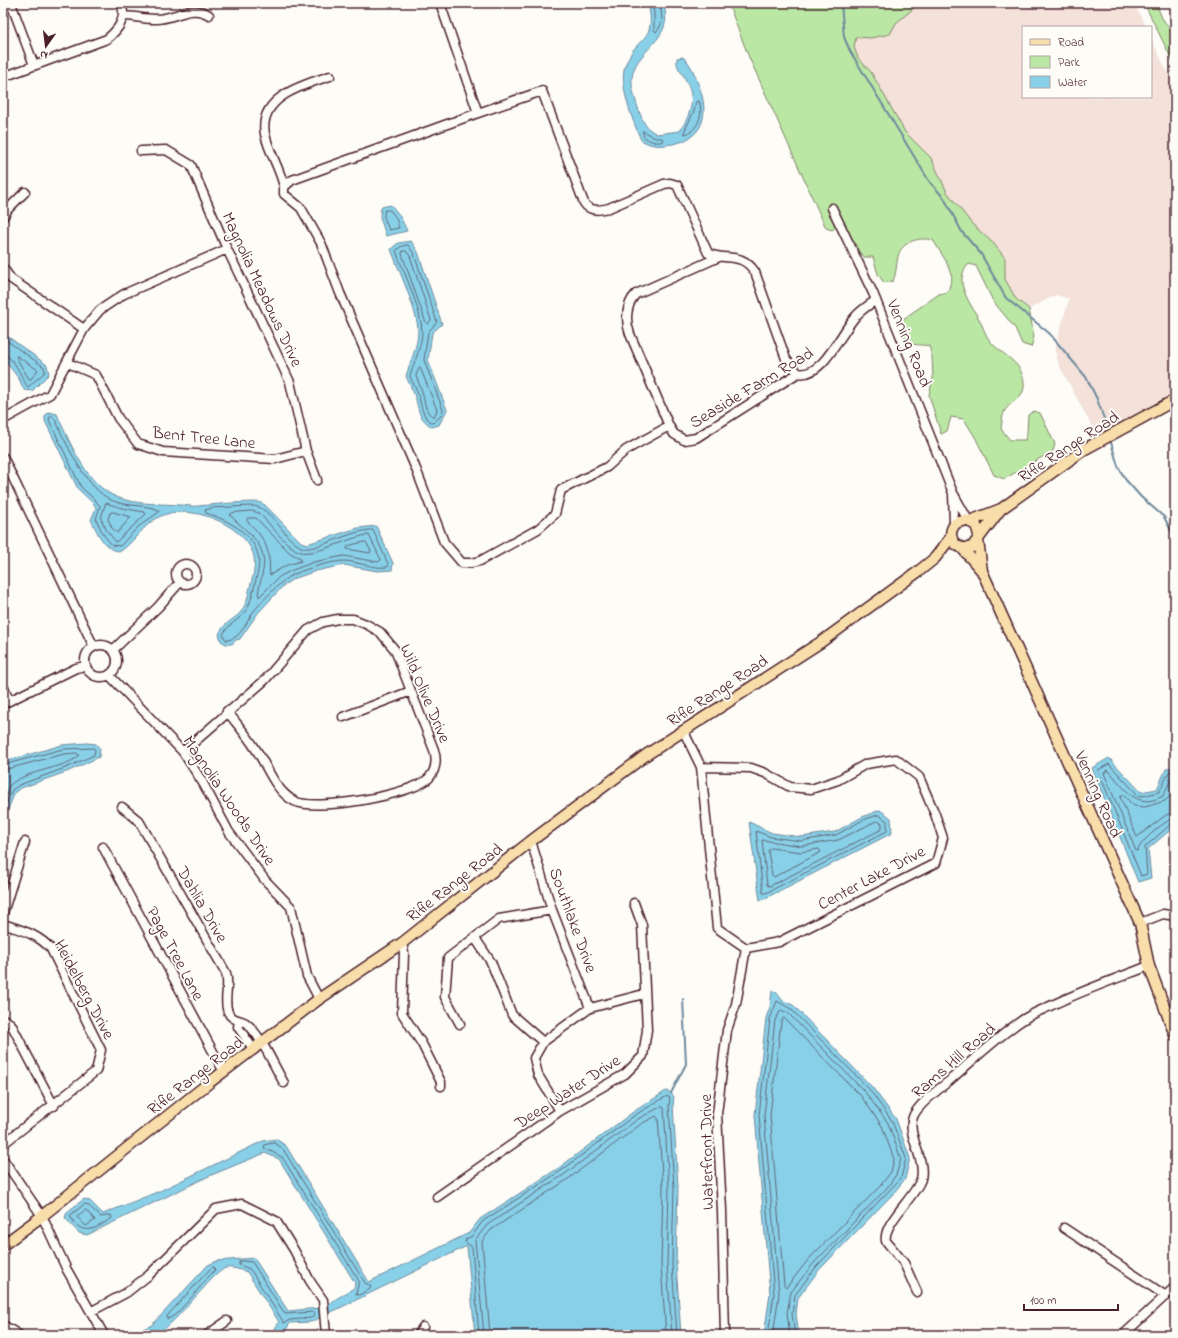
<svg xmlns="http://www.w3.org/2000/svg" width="1178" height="1338" font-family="'Indie Flower',sans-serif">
	<rect width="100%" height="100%" fill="#fdfcf7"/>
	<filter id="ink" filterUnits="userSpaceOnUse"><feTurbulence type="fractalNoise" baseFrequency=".025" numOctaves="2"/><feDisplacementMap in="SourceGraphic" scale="8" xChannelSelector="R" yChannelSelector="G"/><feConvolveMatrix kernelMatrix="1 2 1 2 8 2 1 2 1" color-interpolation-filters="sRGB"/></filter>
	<g filter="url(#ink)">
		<path fill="#f3e1da" d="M920,3H1134L1146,27H1023V97H1151V38L1175,88V395L1101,435L1096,434L1058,363L1055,348L1069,299L1056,295L1029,309L1016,299L1005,279V258L994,244L972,224L947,192L931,158L905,132L871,72L858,58L854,47L856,37L871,38L890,34L896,23Z"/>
		<path fill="#bae7a4" stroke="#828368" d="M728,3H920L896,23L890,34L871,38L856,37L854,47L858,58L871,72L905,132L931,158L947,192L972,224L994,244L1005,258V279L1016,299L1029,309L1034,337L1031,347L1022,344L1015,328L993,301L976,266L969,264C952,280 970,303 979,319C983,326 985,335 990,341C1001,355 1022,361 1024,382C1026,397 1013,400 1006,409C1002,414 1002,423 1001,429L1010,440H1025L1027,433L1028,415L1034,411L1040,413L1055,444L1053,451L1004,479L994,475L975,437L964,419L951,417L947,431L941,434L929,395L933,378L932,356L929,346C920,344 912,346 904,341L903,319L939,294L948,292L952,277L946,261L933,240C921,237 905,240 899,253C896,262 897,272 893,281L884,283L878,274L873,257H864L854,247L842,223L832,230L826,228L748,55Z
			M1144,3H1156L1162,18L1175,37V66Z"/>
		<path fill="#87d0e8" stroke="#6f899c" d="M648,3H663C677,40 634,49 632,78C631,89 636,101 639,111C643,122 646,129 657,134L680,131C693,110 696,97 683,75C679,69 676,66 677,58L683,57C690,63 694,72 697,81C709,108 708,137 673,144C660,146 653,147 641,140C633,121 617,83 626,63C638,34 657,43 648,3Z
			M391,205L400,216L407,231L386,236L380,217L381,207Z
			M411,241L418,252L442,324L432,333L428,360L447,410L439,425L432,427C416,416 420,410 414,394C412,388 408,382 406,376C410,362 418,346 418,331C418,312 398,269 391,249L398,243Z
			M3,333L47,365L49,374L32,391L24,390L19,379L3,358Z
			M49,412L57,414C67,437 83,474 103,489C124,506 155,503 180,505C186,505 193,507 198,506C218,504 239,502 259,502L265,505L301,542L307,544L358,528L376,526L393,563L392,570L377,571L344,565L316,571L293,579L284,585L258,613L240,639L236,640L232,644H226L221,641L219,634C224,624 229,622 238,615C244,610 248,598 249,591C252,579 257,566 253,553C242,523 187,502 159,517C143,525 135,541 121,551C104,551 98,533 91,520L96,508L94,504L78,489L45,421V416Z
			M87,743L96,744L100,749L99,757L69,771L21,788L15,792L7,812L3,813V762L62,745Z
			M1109,758L1141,792L1157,789L1166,769L1175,766V826L1148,849L1151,878L1138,882L1092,768Z
			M880,810L891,818L892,833L760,901L749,822L772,833L801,837L835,832L862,817Z
			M772,991L776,992L783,1001L793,1005L872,1087L896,1119L910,1158L905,1179L892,1195L819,1270L798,1298L796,1314L799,1335H764L770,1294L755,1115L766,1018L770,1007Z
			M666,1091L671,1093L674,1097L673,1105L678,1187L676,1264L681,1335H475L467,1246L311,1322L290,1323L283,1335H271L279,1322L247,1272C240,1270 233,1267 226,1268C215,1270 176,1324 157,1334C150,1337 136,1335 129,1335L152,1325L208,1265L217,1261L254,1258L288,1311L319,1308L328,1304L354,1288L355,1283L279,1159L265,1153L209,1176L87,1235L79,1233L65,1218L67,1212L84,1199L90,1201L103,1214L162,1190L263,1141L276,1139L286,1146L369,1282L469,1233L480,1219L560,1167L633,1112Z"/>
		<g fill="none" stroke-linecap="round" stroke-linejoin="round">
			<path stroke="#626677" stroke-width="1" d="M652,3L654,13V30L656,32C665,23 661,13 660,3
				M699,101C704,113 698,131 685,134L684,132L694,111L696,102Z
				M643,131L655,138H662L663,141C657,144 650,141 644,137Z
				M385,210H390L396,218L399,228L389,230L384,217Z
				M408,245L414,254L437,322L428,332L424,360L443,410L440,417L433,423C421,417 422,405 418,394C416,388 412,382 410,376C414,362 422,346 422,331C421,309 404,273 396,251L400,247Z
				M403,251H406L410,256L431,320L428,324L426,323L402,254Z
				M3,338L44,367L45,372L28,387C21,379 16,357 3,355
				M17,356L38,370L31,379H29L17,359Z
				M420,367L437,410L434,417C424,413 425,400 422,391C420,386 418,381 416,376Z
				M52,416C57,420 59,429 62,435C74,458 87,487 111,500C126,507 144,504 159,510V512L138,527L120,546L112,545L103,534L96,519L100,506L96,501L81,487L49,420L50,417Z
				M106,503L122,508L144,512L146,514L116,542L107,531L101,519Z
				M252,506C273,506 284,542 304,548C315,551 354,529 373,530L389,566C380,571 356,561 344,561C332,561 300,570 289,577C280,582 261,602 254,611C247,620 241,640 226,640L223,635C228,623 239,621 246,611C250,605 252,595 254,588C256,579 259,570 259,560C256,534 228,520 206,513L205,510L212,508Z
				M252,511L259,513C270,524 282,541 296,550C311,560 349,536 369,535L381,560L378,562L344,556L314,562L290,571L279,577L259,597C257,590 261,582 262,575C270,544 248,534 230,515L232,513Z
				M113,512L131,517L117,533L112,528L108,519L110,513Z
				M248,518H256L290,553L300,558L301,561L287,565L270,575C269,570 270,565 269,559C268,543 258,531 247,521Z
				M366,542L371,551L370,553L347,549L348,546Z
				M3,765L63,749L94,748L95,750L94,755L68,767L19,785L12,790L7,803L3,809
				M3,770L64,754L77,753L79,755C70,768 24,770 9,786C5,790 5,796 3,800
				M1175,770L1169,772L1159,792L1143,796L1138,795L1109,764L1098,770L1141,876L1147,874L1145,847L1171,824L1175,823
				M1175,775L1172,777L1163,796C1136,811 1125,788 1108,770L1104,773L1136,851L1138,850C1141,841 1166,819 1175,818
				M1175,785L1170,796L1165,801L1145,807L1134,806L1123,795L1120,797L1137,837L1166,815L1175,812
				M879,815L887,821V831L766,893H763L756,831L771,837L801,841L836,835L863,820Z
				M877,821L882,823V829L770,886L767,885L762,840L802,846L838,840Z
				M771,848L801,852L819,849L821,852L774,877L772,875L768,851Z
				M784,1018L861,1096L882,1126L894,1159L891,1172L881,1185L808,1260L786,1288L784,1286L770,1115L781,1022Z
				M275,1143L283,1149L365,1283L371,1286L370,1289L359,1295L356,1294L359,1281L282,1157L264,1148L265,1145Z
				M85,1204L88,1205L101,1217L111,1215L112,1218C95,1229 82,1238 70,1216Z
				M86,1210L95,1220L86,1226L77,1217Z
				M242,1261L252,1262L285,1314L313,1312L315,1316L310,1318L290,1320L284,1323L250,1269L239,1265V1262Z
				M214,1267L215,1270C205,1279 177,1319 167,1319V1316L210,1269Z
				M479,1335L472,1247L465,1242L466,1239L472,1236L483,1221L562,1170L635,1115L667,1096L670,1098L669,1106L674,1187L672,1264L677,1335
				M484,1335L475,1240L487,1225L565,1174L638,1119L662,1106L664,1108L669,1187L667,1265L672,1335
				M490,1335L482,1241L491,1230L568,1179L641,1124L656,1116L658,1118L663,1187L661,1265L666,1335
				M768,1335L774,1294L759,1115L770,1019L777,1001L791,1009L869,1089L892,1121L906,1158L901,1178L816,1267L795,1295L792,1314L795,1335
				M773,1335L779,1294L764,1115L775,1020L781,1010L788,1013L865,1092L888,1123L901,1159L896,1175L886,1189L813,1264L791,1292L787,1313L790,1335"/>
			<path stroke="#6f899c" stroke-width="2" d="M841,3L844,37L850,51L929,181L944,198L962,232L981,254L1006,298L1049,333L1086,377L1097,399L1109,433
				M1110,439L1118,466L1125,479L1141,497L1164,517L1175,538
				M671,1093L686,1064L683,999"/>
			<g stroke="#4a1f2b" stroke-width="11">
				<path id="minor" d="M440,3L478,113L542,91L584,203C590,212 600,210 609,208L664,184L670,183L677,185L708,253C724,262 740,250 755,272L786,359L798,373
					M12,6L34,65
					M123,16C134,16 144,19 155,19C174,20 191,3 209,15
					M3,77L107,39C119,29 127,18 121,3
					M478,113L292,180L284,187V194L301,208L321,243L340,293L416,469L444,542L462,563H471L480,561L538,529L555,514L561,490L607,467L626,450L669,426
					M141,151L166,150L191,165L227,249L290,382L306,451L317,480
					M284,187C280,168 269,153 265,134C258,97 303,85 330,76
					M832,208L873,293L953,493
					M3,217L8,209L25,192
					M719,257L636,294C626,304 625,321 630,334L669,426L674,434L684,440L696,438L798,373C823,379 842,330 856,316C861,310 869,305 876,300
					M3,268L11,279L84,329
					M68,363L96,375L118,418L138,444L163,452L275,459L306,451
					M3,420L50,394L84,329L100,310L124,294L227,249
					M3,457L94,647
					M954,525L953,493L968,520
					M176 574a10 10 0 1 1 20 0a10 10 0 1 1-20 0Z
					M85 661a16 16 0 1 1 32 0a16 16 0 1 1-32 0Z
					M113,650L158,607L180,582
					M109,675L183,752L203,783L229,832L265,880L291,907L307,976L319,999
					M3,686L9,700
					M3,704L76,668L85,666
					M343,717L411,691
					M683,730L701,767L717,928L746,948L779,942L936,863L943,838L935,814L919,777L896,759L866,764L838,780L811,789L790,787L765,773L751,768L701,767
					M183,752L265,680L308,630L323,622L338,619H353L366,624L380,632L395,650L434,750C437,760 436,770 429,778C413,795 314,812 294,801C274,790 267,765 255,748C247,735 236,723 227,711
					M122,807L139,821L226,973C230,986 223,1000 228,1012C232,1021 240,1019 246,1023C261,1035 274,1066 284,1083
					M531,841L552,910L590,1008
					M103,847L224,1072
					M3,913L25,842
					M1140,923L1163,914L1175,916
					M3,924C21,930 38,934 51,949L101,1050L96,1071L3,1144
					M475,938L491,962L512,1015L543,1042
					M402,943L404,953L402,1013L422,1044L441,1082V1086
					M3,1019L11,1024L54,1106
					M239,1021L238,1027L254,1050
					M460,1024L445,997L448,958L499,919L552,910
					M560,1111L538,1075L534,1058L543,1042L590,1008L644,994
					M3,1159L42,1216L67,1270L104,1335
					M437,1197L560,1111L625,1074L643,1056L647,1030L642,925L634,903
					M1064,1228L1166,1296
					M917,1292L904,1263L886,1241C882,1224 916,1196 921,1179C926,1158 906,1135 913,1117C917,1105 939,1089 949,1081C972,1061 996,1038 1021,1021C1029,1015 1039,1011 1048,1007C1081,991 1115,979 1149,966
					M92,1311L126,1293L149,1275L216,1209L242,1204L276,1221L294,1250L310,1281L323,1300L326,1335
					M3,1325L19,1335
					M207,1335L227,1321
					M418,1335L423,1327
					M725,1335L722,1210L717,1114L727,1030L736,1004L746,948
					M1123,1335L1175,1287"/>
			</g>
			<g stroke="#4a1f2b" stroke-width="13">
				<path id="major" d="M970,521L1001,509L1085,449L1175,400
					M979,535L976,525L966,520L956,523C944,536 956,552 972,547L1000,510
					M978,540L982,571
					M962,548L982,571L1140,923L1149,966L1175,1035
					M3,1245L42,1216L210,1082L319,999L402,943L531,841L646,755L821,642L919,571L935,558L951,537"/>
			</g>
			<use href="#minor" stroke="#fdfcf7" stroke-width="8"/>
			<use href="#major" stroke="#f8deab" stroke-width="10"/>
		</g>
	</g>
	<g text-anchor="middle" stroke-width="4" stroke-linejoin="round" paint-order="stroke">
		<g font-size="17" fill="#4a1f2b" stroke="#fdfcf7">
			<text transform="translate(263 289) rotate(65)" y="6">Magnolia Meadows Drive</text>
			<text transform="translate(910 343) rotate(68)" y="6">Venning Road</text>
			<text transform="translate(751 387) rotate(-31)" y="6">Seaside Farm Road</text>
			<text transform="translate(204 437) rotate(6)" y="6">Bent Tree Lane</text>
			<text transform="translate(1068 446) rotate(-33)" y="6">Rifle Range Road</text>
			<text transform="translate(717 690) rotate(-33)" y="6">Rifle Range Road</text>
			<text transform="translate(426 693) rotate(67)" y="6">Wild Olive Drive</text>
			<text transform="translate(1099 794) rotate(66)" y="6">Venning Road</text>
			<text transform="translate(230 800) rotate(56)" y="6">Magnolia Woods Drive</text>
			<text transform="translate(871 877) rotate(-28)" y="6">Center Lake Drive</text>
			<text transform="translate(454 882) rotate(-38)" y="6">Rifle Range Road</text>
			<text transform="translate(203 904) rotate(60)" y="6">Dahlia Drive</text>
			<text transform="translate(574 920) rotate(70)" y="6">Southlake Drive</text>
			<text transform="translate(176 953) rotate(62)" y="6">Page Tree Lane</text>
			<text transform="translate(85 989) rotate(62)" y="6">Heidelberg Drive</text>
			<text transform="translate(953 1060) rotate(-41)" y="6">Rams Hill Road</text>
			<text transform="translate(195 1075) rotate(-38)" y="6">Rifle Range Road</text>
			<text transform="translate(567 1091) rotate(-33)" y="6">Deep Water Drive</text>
			<text transform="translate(706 1152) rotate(-91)" y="6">Waterfront Drive</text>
		</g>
	</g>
	<rect width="1178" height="1338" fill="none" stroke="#fdfcf7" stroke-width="16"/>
	<rect x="8" y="8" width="1162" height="1322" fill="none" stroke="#4a1f2b" stroke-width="1.5" filter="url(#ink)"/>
	<rect x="1022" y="26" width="130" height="72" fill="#fdfcf7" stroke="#b5a4a5"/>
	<rect x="1030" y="39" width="20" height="6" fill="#f8deab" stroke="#b5a4a5"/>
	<text x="1058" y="46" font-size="12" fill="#4a1f2b">Road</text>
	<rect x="1030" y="56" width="20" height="12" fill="#bae7a4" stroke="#b5a4a5"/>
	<text x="1058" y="66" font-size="12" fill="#4a1f2b">Park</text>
	<rect x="1030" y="76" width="20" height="12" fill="#87d0e8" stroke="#b5a4a5"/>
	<text x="1058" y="86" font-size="12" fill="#4a1f2b">Water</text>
	<g transform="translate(46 46) rotate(194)" stroke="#fdfcf7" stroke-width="3" paint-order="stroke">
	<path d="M0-3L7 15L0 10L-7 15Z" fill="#4a1f2b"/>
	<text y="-6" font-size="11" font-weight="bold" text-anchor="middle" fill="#4a1f2b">N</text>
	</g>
	<path d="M1024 1304v6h94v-6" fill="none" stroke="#4a1f2b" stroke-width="2"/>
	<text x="1030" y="1304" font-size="12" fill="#4a1f2b" stroke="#fdfcf7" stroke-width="3" paint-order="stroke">100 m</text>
</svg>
